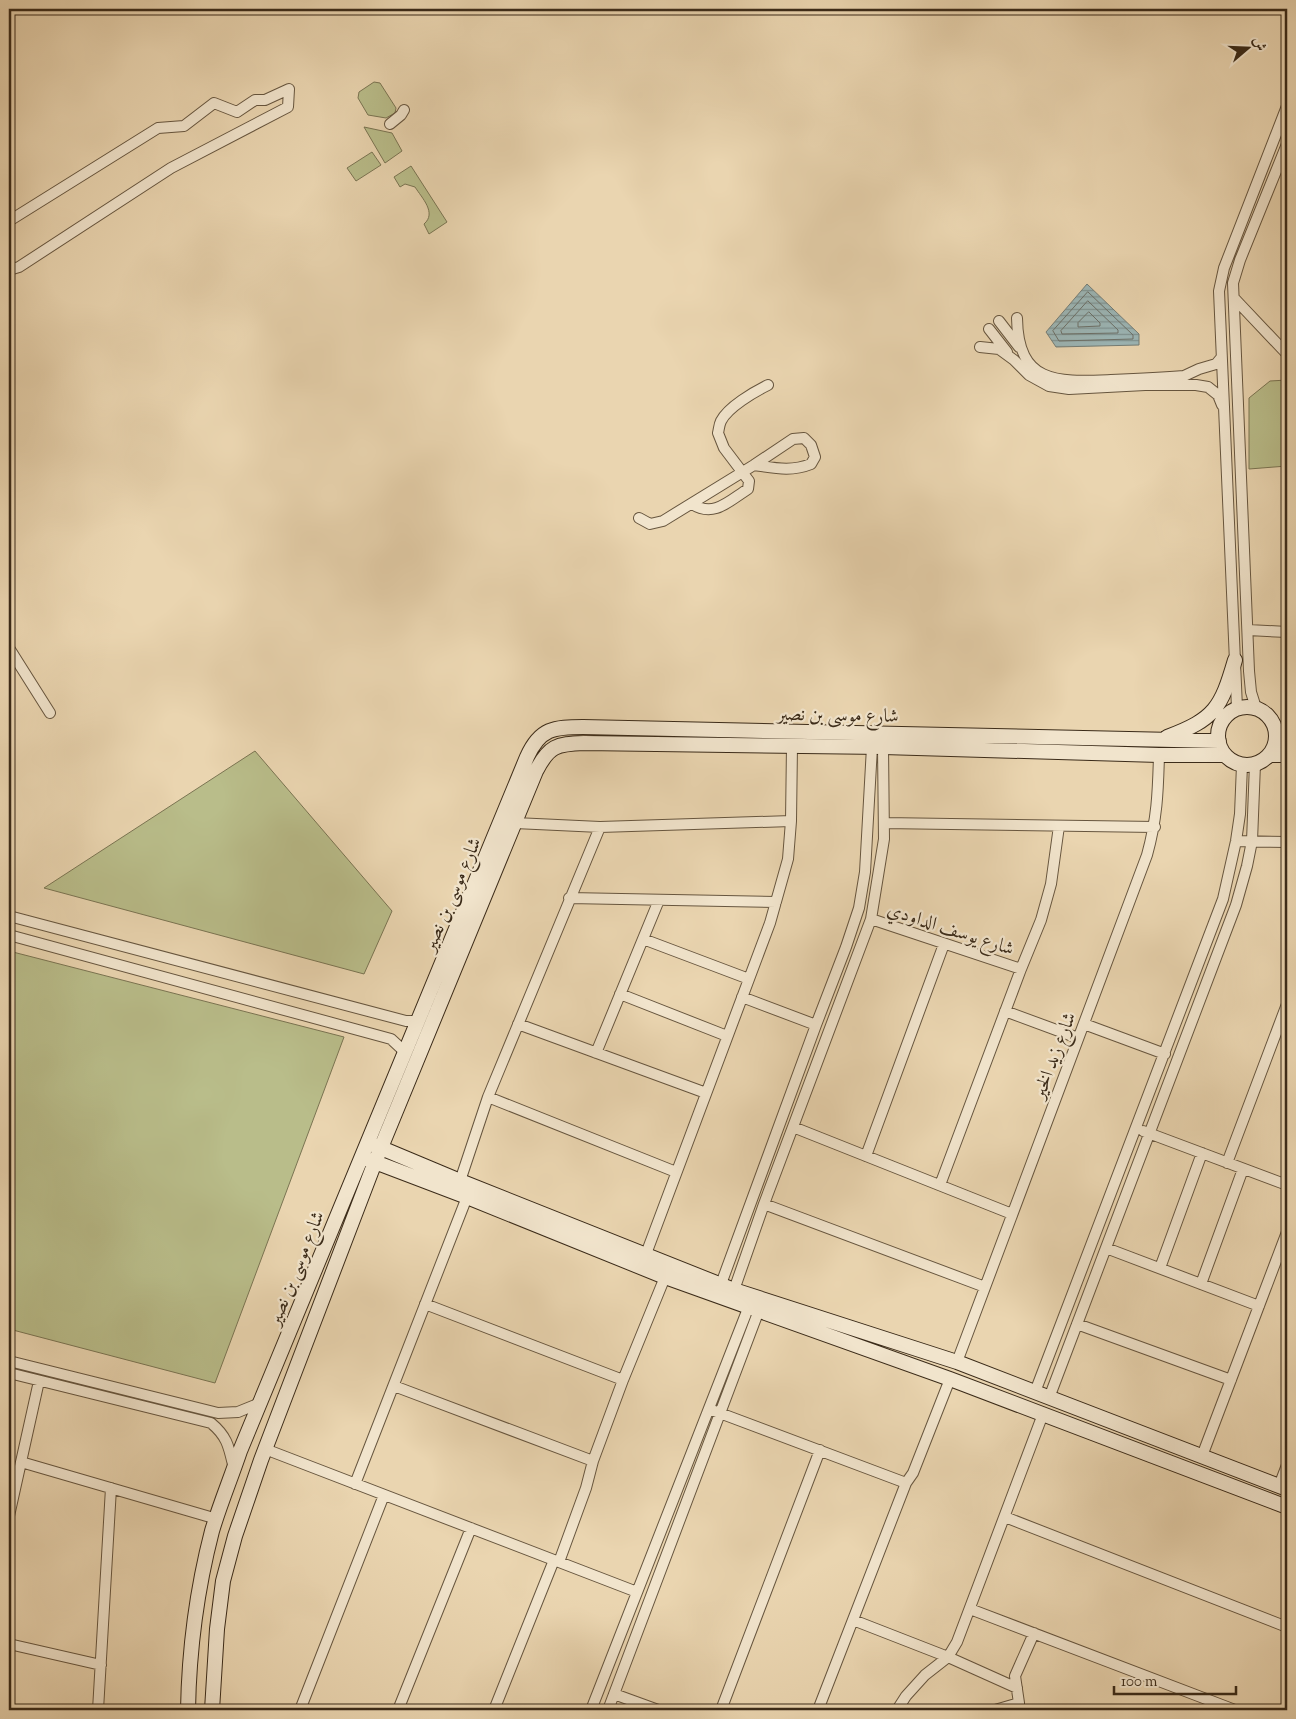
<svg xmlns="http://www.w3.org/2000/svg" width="1296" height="1719" font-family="'Sorts Mill Goudy',Amiri,serif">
	<defs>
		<pattern id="water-rules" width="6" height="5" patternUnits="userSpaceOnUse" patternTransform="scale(1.25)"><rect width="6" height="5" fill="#9cb6b6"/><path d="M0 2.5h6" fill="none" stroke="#809493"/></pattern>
	</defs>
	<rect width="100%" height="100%" fill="#ead5b0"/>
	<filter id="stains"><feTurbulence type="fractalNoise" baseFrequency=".004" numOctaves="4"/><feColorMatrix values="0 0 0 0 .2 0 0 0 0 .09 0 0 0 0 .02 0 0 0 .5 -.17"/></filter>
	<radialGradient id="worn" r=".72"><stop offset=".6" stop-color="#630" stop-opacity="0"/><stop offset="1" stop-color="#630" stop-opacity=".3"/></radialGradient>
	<path fill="#b9bd8a" stroke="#7a7452" d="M374,82L380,83L396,108L395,113L386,118L368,115L358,98L359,92Z
		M364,127L392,133L402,151L385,163Z
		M372,152L381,165L356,181L347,168Z
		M411,166L447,222L429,234L424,224C437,213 422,198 415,187L405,184L400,187L394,177Z
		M1287,380V466L1249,469V398L1270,381Z
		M255,751L392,911L364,974L44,888Z
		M9,951L344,1037L215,1383L9,1329Z"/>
	<path fill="url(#water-rules)" stroke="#757e77" d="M1087,284L1139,334V345L1056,347L1046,332Z"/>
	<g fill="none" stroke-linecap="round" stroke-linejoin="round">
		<path stroke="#6c7068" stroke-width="1" d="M1088,292L1133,335V339L1059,341L1053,331Z
			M1088,301L1118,330V333L1062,334L1061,331Z
			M1089,312L1100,323V326L1078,327V323Z"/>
		<g stroke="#67563f" stroke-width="12">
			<path id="street" d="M390,124L401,115L404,110
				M9,221L158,128L184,126L214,103L237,112L255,100H265L289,89L288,107L171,168L19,267L9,270
				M1234,298L1287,354
				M1017,318C1018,385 1058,382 1111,380C1136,379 1160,378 1184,376L1199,369L1216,364L1221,358
				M999,321L1019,347
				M989,329L1007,352
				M980,347L999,349L1014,360L1029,375L1049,386L1069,389L1145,385H1196L1208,387L1218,395L1222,405
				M692,504C714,518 729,501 748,489L749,481L724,448L718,433C719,429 719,425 721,421C728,407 754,392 768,385
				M639,518L650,524L663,521L754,465L793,439L804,438L811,445L815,457L811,464C791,472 775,468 754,465
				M1248,630L1287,632
				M9,648L50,713
				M1237,708L1219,291L1224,268L1287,106
				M1256,708L1251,692L1249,671L1233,283L1240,260L1287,144
				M515,823L600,827L791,821
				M884,823L1155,827
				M1236,841L1287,842
				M569,898L776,902
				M9,916L406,1021H418
				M871,919L1021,969
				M9,935L391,1039L405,1052
				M643,939L749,979
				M620,994L727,1036
				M742,997L816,1025
				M1005,1011L1078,1038
				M518,1024L706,1093
				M1084,1024L1165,1054
				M596,1053L659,900
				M488,1097L676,1172
				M793,1127L1012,1214
				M1143,1131L1287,1185
				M866,1156L944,944
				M1227,1163L1287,1004
				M460,1181L488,1097L600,827
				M940,1185L1021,969L1041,920L1051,884L1059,826
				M764,1204L985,1287
				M1106,1248L1259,1306
				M646,1254L770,923L788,859L791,821L792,746
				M1160,1268L1202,1153
				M721,1284L816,1025L846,947L859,908L865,872L872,747
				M1201,1284L1243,1169
				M734,1290L764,1204L871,919L884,839L883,747
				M425,1304L623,1380
				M1077,1324L1231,1380
				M9,1361L218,1413L238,1412L260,1403
				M957,1362L1147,855C1157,819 1158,793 1159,755
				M9,1373L211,1423C228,1437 229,1448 234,1469
				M394,1386L593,1461L623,1380L665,1277
				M1035,1392L1223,899L1236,841L1240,814L1242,765
				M1049,1398L1236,905L1247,866L1252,841L1255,764
				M709,1409L906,1483L818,1710
				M265,1449L637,1592
				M1202,1456L1287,1232
				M21,1462L217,1519
				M906,1483L913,1473L950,1379
				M355,1484L467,1197
				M1279,1486L1287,1465
				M9,1516L39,1381
				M1005,1517L1287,1627
				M559,1562L586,1488L593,1461
				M970,1609L1235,1710
				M853,1620L948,1657L1017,1688
				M9,1644L101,1665
				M614,1694L658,1710
				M98,1710L111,1488
				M300,1710L384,1495
				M398,1710L471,1528
				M494,1710L554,1560
				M591,1710L749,1306
				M608,1710L759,1310
				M721,1710L820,1450
				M897,1710L906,1696L925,1675L948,1657L957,1642L1043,1414
				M995,1710L1019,1703L1015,1676L1034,1633"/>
		</g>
		<g stroke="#3b2b19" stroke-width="16">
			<path id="secondary" d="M1218 736a29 29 0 1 1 58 0a29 29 0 1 1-58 0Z
				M1167,737C1215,719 1221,708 1235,660
				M1269,755H1287
				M374,1145L460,1181L734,1290L957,1362L1287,1489
				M367,1159L467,1197L665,1277L950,1379L1287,1507
				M188,1710C189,1651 197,1589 212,1531C220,1504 231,1478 240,1451L527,757C540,728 554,727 583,727L1219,741
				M212,1710L217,1629L223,1581L235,1536L261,1460L375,1162L536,771C549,746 556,744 584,743L883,747L1159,755H1225"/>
		</g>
		<use href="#street" stroke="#f1e4cc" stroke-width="10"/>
		<use href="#secondary" stroke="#f1e4cc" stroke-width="14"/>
	</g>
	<g text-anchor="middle" stroke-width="4.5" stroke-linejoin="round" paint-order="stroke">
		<g font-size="19" fill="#3b2b19" stroke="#f1e4cc">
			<text transform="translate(838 714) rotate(1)" y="7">شارع موسى بن نصير</text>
			<text transform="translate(451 894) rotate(-67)" y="7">شارع موسى بن نصير</text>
			<text transform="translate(951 928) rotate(18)" y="7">شارع يوسف الداودي</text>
			<text transform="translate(1053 1055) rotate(-69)" y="7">شارع زيد الخير</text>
			<text transform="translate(295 1268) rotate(-68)" y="7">شارع موسى بن نصير</text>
		</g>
	</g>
	<rect width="1296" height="1719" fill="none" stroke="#ead5b0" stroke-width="30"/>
	<rect x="10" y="10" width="1276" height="1699" fill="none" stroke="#3b2b19" stroke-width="2.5"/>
	<rect x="15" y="15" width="1266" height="1689" fill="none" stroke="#3b2b19"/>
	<g transform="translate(1248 48) rotate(71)" stroke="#f1e4cc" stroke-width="4" paint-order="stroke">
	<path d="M0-4L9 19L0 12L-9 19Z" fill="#3b2b19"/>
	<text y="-8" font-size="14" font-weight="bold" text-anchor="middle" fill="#3b2b19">ش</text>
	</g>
	<path d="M1114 1686v8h122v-8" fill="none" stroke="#3b2b19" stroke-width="2.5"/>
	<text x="1121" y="1686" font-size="15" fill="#3b2b19" stroke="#f1e4cc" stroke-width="4" paint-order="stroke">100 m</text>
	<rect width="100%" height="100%" filter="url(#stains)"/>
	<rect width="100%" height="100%" fill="url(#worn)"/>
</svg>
